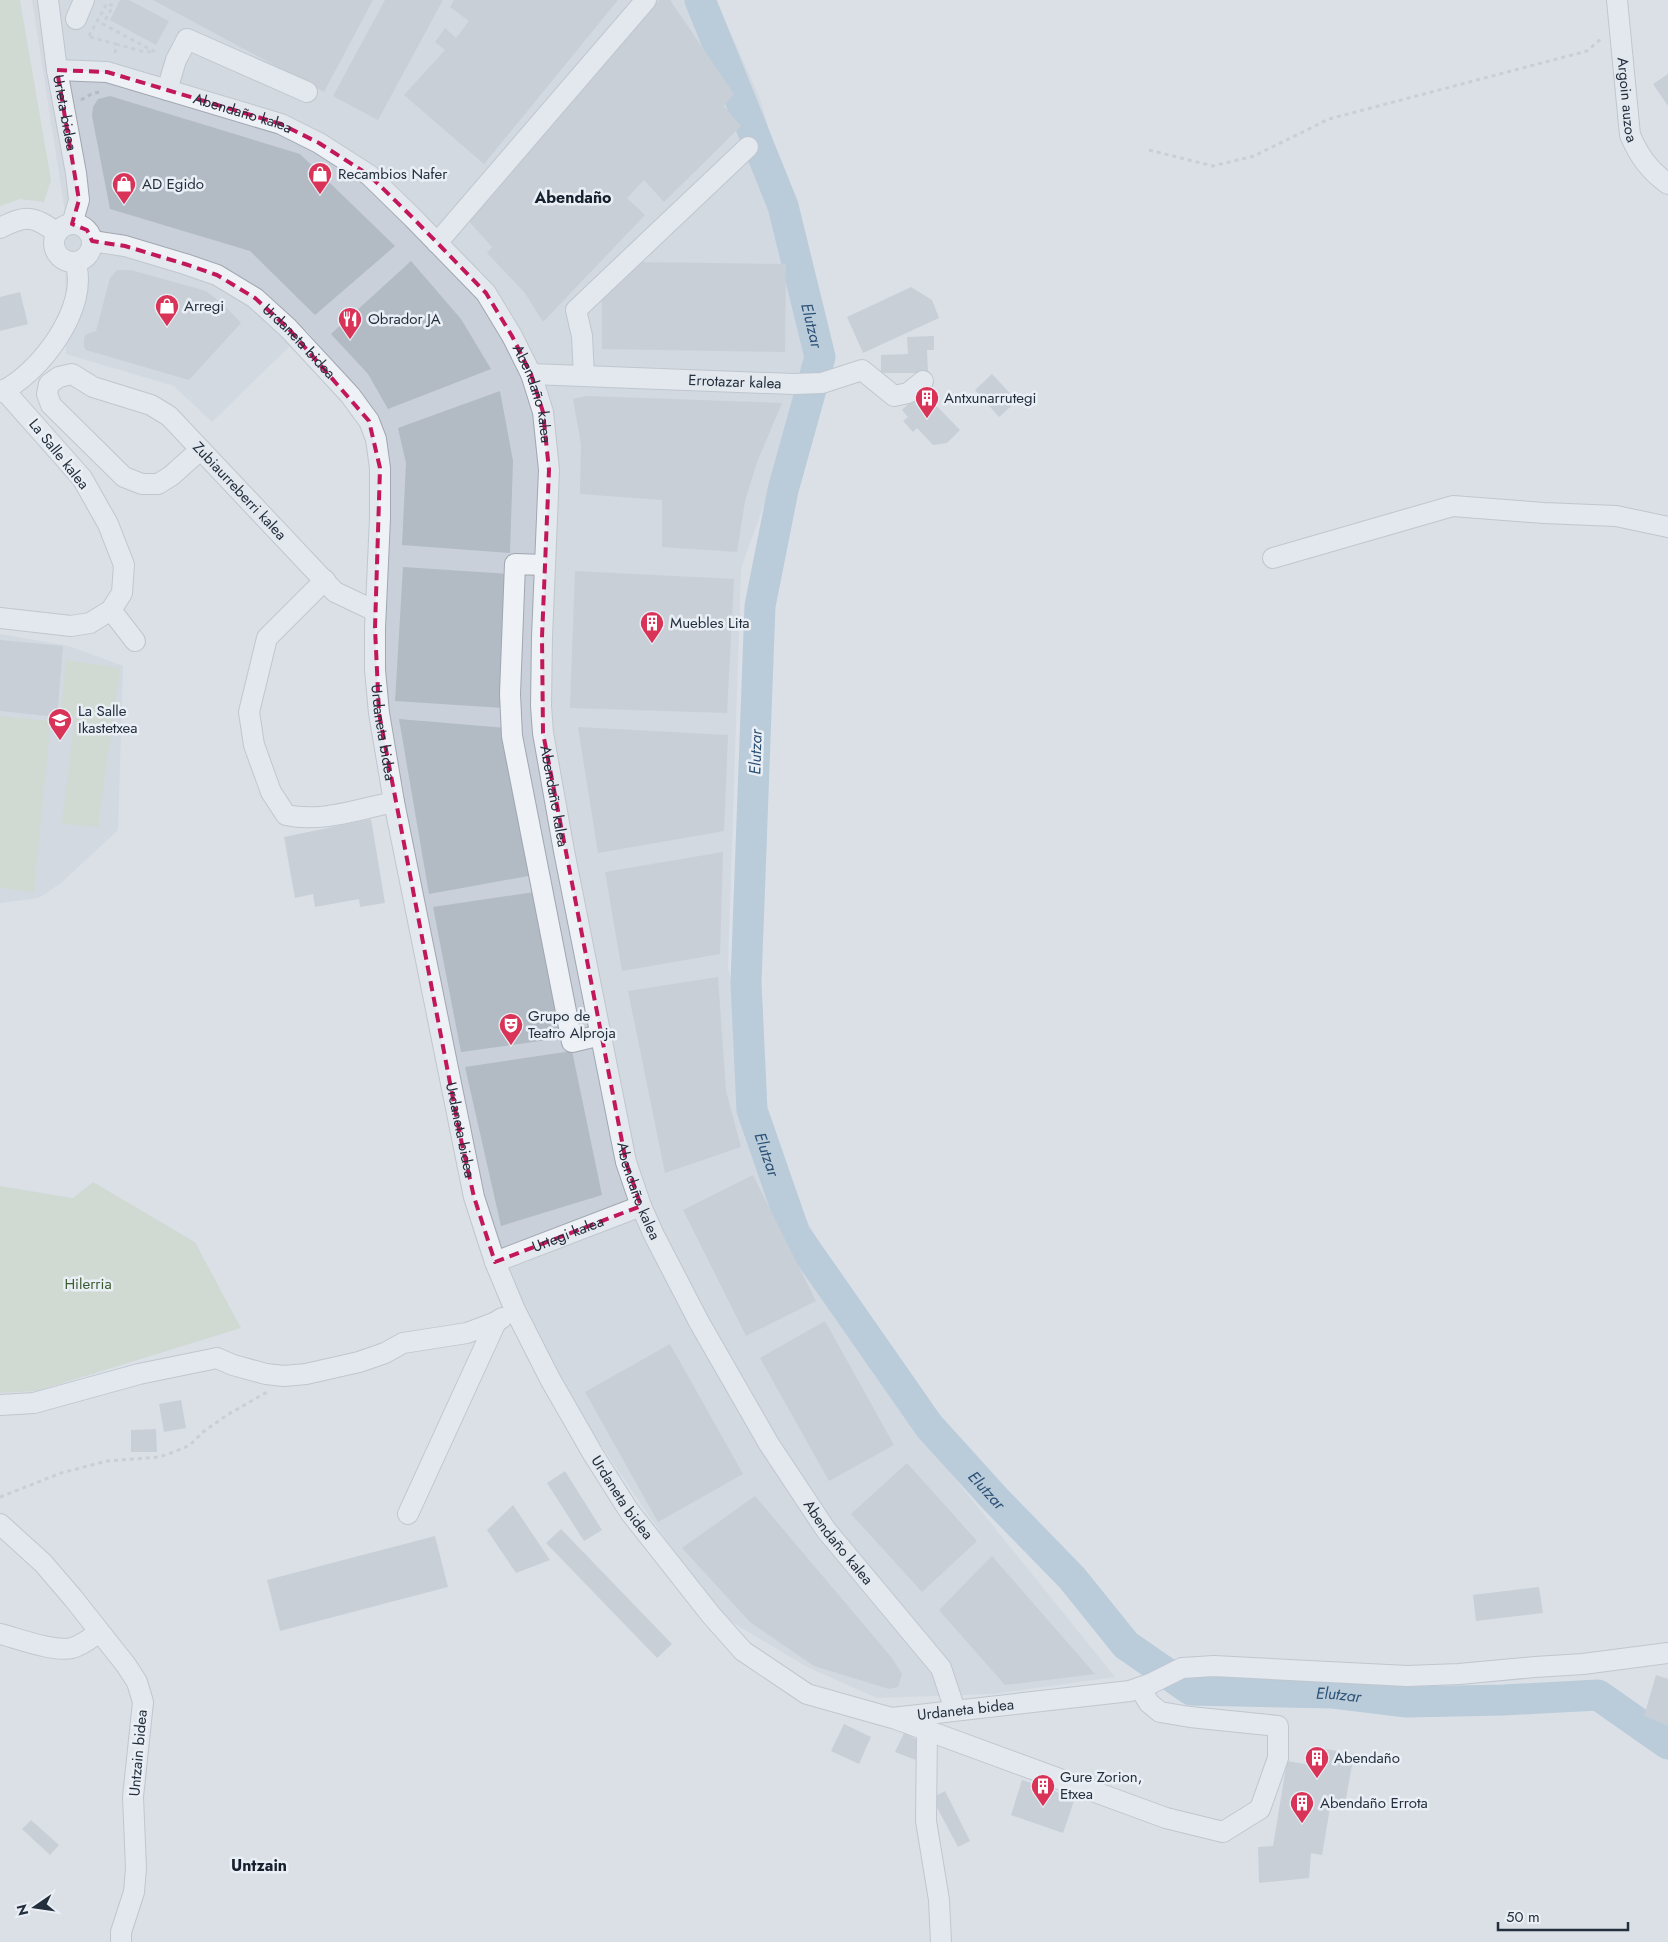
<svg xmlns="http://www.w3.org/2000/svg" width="1668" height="1942" font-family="Jost,sans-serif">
	<rect width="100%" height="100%" fill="#dbe0e7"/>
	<path fill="#c9d0d9" d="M32,0H716L759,96L811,266L800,407L741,568L728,968L778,1168L846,1291L919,1434L1115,1677L992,1694L877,1698L807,1667L720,1615L645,1510L528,1337L488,1234L391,747L381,682L373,410L306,330L212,422L174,386L66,354L65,212Z
		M0,634L69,646L123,666L118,830L61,883L39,898L0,903Z"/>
	<path fill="#c3d2bb" d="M0,0H20L51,180L44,202L20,199L0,206Z
		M66,660L120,668L98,827L62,824L75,716L61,714Z
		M0,716L51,721L34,892L0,888Z
		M93,1182L195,1242L241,1328L37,1391L0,1393V1186L73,1198Z"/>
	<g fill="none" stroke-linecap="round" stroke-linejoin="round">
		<path stroke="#92b2cb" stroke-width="31" id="s1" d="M700,0L783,206L820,357L783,490L760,606L746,982L752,1110L795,1234L929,1426L996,1500L1072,1578L1126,1645L1191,1690L1333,1693L1407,1702L1504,1700L1598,1695L1668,1744"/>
	</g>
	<path fill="#b2bac4" d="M120,0H129L169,21L156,45L110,20Z
		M153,0H373L324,92Z
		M385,0H443L378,120L333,96Z
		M454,0H618L484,164L404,95L445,50L435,42L445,28L456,38L469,21L450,7Z
		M659,0H670L734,94L724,106L741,126L664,202L644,180L627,198L645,215L543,322L525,293L487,253L492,247L467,219Z
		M1668,74V106L1653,84Z
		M110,96L300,154L395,246L315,315L250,251L110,209L92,116L93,107L98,99Z
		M411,261L461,319L491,369L388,409L368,374L331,334Z
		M634,262L786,264L785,352L602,349V296Z
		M117,270H131L206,291L225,306L241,323L189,380L86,350L84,347V338L87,334L96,331L110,278Z
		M911,287L932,300L939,318L863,353L847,317Z
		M20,292L28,324L0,331V297Z
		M934,336V350H927L928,373H881V355L908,354L907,337Z
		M992,374L1017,401L999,417L975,390Z
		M500,391L513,461L510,553L402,545L406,463L398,428Z
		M922,391L960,430L947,443L933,445L917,428L913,432L903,421L908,417L902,410Z
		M586,396L782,403L757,462L745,501L737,552L662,547V500L580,494L581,444L573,399Z
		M403,567L511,574L503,708L395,701Z
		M575,571L734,579L727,713L570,708Z
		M0,640L63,646L57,717L0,711Z
		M399,719L506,728L534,875L429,894Z
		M578,727L728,735L724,831L598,853Z
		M371,819L385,903L360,907L359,899L315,907L313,894L295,898L284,837Z
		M723,852L720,954L622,971L605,872Z
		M541,891L569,1037L461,1052L433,907Z
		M718,977L726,1091L741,1147L665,1173L628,991Z
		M572,1051L602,1195L501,1226L465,1067Z
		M753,1175L816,1301L746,1336L683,1210Z
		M825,1321L894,1445L829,1481L760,1358Z
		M670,1344L743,1474L658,1522L585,1392Z
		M181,1400L186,1428L164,1432L159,1404Z
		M156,1429L157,1452H131V1430Z
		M907,1463L977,1541L922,1592L851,1514Z
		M565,1471L602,1530L584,1541L547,1483Z
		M755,1496L892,1658L902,1674L898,1687L889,1689L814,1666L750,1622L682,1548Z
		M513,1505L550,1560L516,1573L487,1530Z
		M561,1529L672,1644L657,1658L546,1543Z
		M435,1536L448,1587L280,1631L267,1580Z
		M992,1556L1095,1674L1005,1685L939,1610Z
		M1539,1587L1543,1613L1476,1621L1473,1595Z
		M1656,1675L1668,1679V1726L1644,1716Z
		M844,1724L871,1737L859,1764L831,1751Z
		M904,1733L918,1740L916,1760L895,1752Z
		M1315,1747L1354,1754L1345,1804L1331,1802L1322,1855L1311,1853L1309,1878L1259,1883L1258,1847L1273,1846L1287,1761L1311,1765Z
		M1022,1780L1075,1798L1063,1833L1011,1815Z
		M945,1791L970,1841L958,1847L932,1798Z
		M31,1820L59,1845L50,1855L22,1829Z"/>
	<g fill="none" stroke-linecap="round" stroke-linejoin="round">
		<g stroke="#a0a7b1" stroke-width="22">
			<g id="minor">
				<path id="s2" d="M48,0L57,70L76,173L79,200L72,224"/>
				<path id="s3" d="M1617,0L1630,135C1639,156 1649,170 1668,184"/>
				<path d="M76,19L84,0"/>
				<path id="s4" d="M57,70L107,72L281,124L319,143L369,175L413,218L486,293L512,336L531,374L543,412L549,470L542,637L541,706L543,733L564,851L626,1162L641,1206L654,1235L699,1322L769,1444L826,1530L941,1668L955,1710"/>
				<path d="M167,90L176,60L187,39L307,92"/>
				<circle cx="73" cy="243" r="19"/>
				<path d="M0,228C26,215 33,215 57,233"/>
				<path id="s5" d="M92,241L125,246L185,264L217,275L255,298L288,328L350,395L369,421L376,439L380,468V518L375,628V670L379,713L394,802L474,1197L495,1262L515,1310L550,1379L593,1454L629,1511L711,1615L743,1651L807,1694L892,1718L1130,1691L1150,1684L1182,1668L1214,1666L1407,1676L1459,1674L1535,1667L1583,1664L1668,1653"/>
				<path d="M437,243L646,0"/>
				<path id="s6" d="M531,374L793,384L822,383L862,370L894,396L908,393L923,381"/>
				<path d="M584,376L582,336L576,310L748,147"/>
				<path d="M0,392C39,375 91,306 75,262"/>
				<path id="s7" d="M200,450L171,476L158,484H142L124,477L51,405L47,394L49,384L59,377L72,374L93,387L151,405L169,416L335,592L375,611"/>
				<path d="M1273,558L1453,506L1544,513L1616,516L1668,527"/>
				<path d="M545,565L515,564L510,694L512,736L572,1042L601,1035"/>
				<path d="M325,580L267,638L249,712L254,745L271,792L286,815C321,823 359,809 394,802"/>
				<path d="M111,610L135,641"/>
				<path d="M0,618L71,626L90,623L111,610L122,593L124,565L108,524L82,478L4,390"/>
				<path id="s8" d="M495,1262L641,1206"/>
				<path d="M0,1405L34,1403L139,1374L217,1358L233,1365L266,1374L284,1376L306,1374L359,1362L385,1353L403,1343L467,1333L496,1322"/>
				<path d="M408,1514L496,1322L502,1318"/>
				<path d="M0,1524L43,1563L73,1598L126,1665L137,1682L143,1702L133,1797L136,1868L134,1892L121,1932V1942"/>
				<path d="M0,1634C20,1639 53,1652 72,1648C83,1645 91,1638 99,1632"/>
				<path d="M896,1719L1166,1818L1223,1832L1260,1809L1278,1758V1726L1190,1717L1160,1712L1149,1703L1140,1688"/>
				<path d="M927,1730L926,1821L939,1900L941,1942"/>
			</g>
		</g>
		<path stroke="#b5bbc2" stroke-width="3" stroke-dasharray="4 4" stroke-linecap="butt" d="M89,36L107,3L113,6L103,24L155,52
			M90,37L116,44L115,55
			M116,44L141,51L152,52
			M81,100L93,93L102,92
			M1149,150L1213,166L1254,156L1329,119L1587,51L1602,38
			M0,1497L61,1473L107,1461L159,1457L174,1452L190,1445L203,1432L227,1415L267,1392"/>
		<use href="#minor" stroke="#eef1f5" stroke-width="20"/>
	</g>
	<path d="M0 0H1668V1942H0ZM57,70L107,72L281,124L319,143L369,175L413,218L486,293L512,336L531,374L543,412L549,470L542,637L543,733L626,1162L641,1206L495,1262L474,1197L460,1135L379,713L375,628L380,468L369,421L288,328L255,298L217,275L185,264L125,246L92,241L87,230L72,224L79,200Z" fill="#dbe0e7" fill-opacity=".55" fill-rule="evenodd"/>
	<path fill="none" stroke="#c2185b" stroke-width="4" stroke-dasharray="10 6" stroke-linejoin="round" d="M57,70L107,72L281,124L319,143L369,175L413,218L486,293L512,336L531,374L543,412L549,470L542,637L543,733L626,1162L641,1206L495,1262L474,1197L460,1135L379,713L375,628L380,468L369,421L288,328L255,298L217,275L185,264L125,246L92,241L87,230L72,224L79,200Z"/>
	<defs>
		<g id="shop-pin" transform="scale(1.25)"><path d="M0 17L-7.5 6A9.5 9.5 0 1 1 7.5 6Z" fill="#d93358" stroke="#eaeff5"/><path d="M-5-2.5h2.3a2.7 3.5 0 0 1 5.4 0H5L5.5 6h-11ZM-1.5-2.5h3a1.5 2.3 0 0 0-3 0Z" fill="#fff"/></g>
		<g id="restaurant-pin" transform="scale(1.25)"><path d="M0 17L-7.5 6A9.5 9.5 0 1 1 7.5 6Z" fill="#d93358" stroke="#eaeff5"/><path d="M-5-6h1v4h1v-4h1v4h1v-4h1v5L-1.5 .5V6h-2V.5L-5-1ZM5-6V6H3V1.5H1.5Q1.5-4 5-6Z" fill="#fff"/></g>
		<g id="building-pin" transform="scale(1.25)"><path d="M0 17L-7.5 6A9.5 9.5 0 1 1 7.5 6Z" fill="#d93358" stroke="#eaeff5"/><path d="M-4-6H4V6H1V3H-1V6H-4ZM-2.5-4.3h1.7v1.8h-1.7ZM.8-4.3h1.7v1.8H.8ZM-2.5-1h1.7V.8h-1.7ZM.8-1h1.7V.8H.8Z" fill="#fff"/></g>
		<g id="school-pin" transform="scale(1.25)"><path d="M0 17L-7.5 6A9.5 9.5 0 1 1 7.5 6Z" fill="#d93358" stroke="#eaeff5"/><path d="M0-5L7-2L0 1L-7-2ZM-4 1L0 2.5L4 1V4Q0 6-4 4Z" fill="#fff"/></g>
		<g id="theatre-pin" transform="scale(1.25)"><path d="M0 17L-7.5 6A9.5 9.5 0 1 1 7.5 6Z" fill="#d93358" stroke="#eaeff5"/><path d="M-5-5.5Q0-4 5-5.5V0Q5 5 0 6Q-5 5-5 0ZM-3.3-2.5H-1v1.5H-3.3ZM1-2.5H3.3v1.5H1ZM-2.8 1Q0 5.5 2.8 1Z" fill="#fff"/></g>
	</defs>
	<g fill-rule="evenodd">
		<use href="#shop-pin" x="320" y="174"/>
		<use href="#shop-pin" x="124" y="184"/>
		<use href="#shop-pin" x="167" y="306"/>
		<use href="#restaurant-pin" x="350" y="319"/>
		<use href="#building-pin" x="927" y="398"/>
		<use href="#building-pin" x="652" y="623"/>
		<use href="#school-pin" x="60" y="720"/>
		<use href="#theatre-pin" x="511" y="1025"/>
		<use href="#building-pin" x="1317" y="1758"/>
		<use href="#building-pin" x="1043" y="1786"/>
		<use href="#building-pin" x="1302" y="1803"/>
	</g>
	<g text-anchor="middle" stroke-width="5" stroke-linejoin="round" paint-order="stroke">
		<g font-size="15" fill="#242f3e" stroke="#eaeff5">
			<text dy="5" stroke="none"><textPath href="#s3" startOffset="100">Argoin auzoa</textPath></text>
			<text dy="5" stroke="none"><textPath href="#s2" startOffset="114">Urteta bidea</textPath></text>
			<text dy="5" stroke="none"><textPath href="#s4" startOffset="192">Abendaño kalea</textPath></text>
			<text dy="5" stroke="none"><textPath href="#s5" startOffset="236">Urdaneta bidea</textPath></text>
			<text dy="5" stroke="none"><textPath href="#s6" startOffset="204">Errotazar kalea</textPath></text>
			<text dy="5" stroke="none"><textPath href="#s4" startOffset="612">Abendaño kalea</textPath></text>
			<text transform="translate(59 454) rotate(51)" y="5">La Salle kalea</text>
			<text dy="5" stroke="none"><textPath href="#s7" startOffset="449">Zubiaurreberri kalea</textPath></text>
			<text dy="5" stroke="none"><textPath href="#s5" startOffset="656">Urdaneta bidea</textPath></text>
			<text dy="5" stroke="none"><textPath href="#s4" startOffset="1018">Abendaño kalea</textPath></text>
			<text dy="5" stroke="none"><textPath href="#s5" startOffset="1061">Urdaneta bidea</textPath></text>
			<text dy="5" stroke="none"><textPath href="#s4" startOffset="1422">Abendaño kalea</textPath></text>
			<text dy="5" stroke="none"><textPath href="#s8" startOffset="78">Urtegi kalea</textPath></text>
			<text dy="5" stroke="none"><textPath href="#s5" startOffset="1466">Urdaneta bidea</textPath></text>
			<text dy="5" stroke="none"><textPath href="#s4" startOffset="1828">Abendaño kalea</textPath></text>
			<text dy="5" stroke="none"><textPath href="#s5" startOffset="1901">Urdaneta bidea</textPath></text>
			<text transform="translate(138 1753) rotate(-85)" y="5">Untzain bidea</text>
		</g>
		<g font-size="15" fill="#242f3e" stroke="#eaeff5" text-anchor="start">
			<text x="338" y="179">Recambios Nafer</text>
			<text x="142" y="189">AD Egido</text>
			<text x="184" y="311">Arregi</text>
			<text x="368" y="324">Obrador JA</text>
			<text x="944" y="403">Antxunarrutegi</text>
			<text x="670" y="628">Muebles Lita</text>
			<text x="78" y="716">La Salle<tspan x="78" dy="17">Ikastetxea</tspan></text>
			<text x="528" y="1021">Grupo de<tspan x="528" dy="17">Teatro Alproja</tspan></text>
			<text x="1334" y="1763">Abendaño</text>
			<text x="1060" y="1782">Gure Zorion,<tspan x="1060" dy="17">Etxea</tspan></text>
			<text x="1320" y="1808">Abendaño Errota</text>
		</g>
		<g font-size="15" fill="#3b5b30" stroke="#eaeff5">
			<text x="88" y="1289">Hilerria</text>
		</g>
		<g font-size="16" font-weight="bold" fill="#16202e" stroke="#eaeff5">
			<text x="573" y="203">Abendaño</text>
			<text x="259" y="1871">Untzain</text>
		</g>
		<g font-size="16" font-style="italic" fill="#2b5175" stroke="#eaeff5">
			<text dy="6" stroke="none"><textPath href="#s1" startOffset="345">Elutzar</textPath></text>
			<text transform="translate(755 752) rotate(-88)" y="6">Elutzar</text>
			<text dy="6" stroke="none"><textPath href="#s1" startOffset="1185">Elutzar</textPath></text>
			<text dy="6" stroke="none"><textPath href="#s1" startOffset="1590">Elutzar</textPath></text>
			<text dy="6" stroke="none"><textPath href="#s1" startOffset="2025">Elutzar</textPath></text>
		</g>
	</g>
	<g transform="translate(35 1907) rotate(257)" stroke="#eaeff5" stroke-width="4" paint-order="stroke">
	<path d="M0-4L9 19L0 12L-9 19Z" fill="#242f3e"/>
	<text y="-8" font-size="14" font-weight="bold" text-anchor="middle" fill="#242f3e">N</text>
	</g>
	<path d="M1498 1922v8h130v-8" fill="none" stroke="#242f3e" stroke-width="2.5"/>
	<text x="1506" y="1922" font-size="15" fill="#242f3e" stroke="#eaeff5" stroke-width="4" paint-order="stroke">50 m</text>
</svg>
